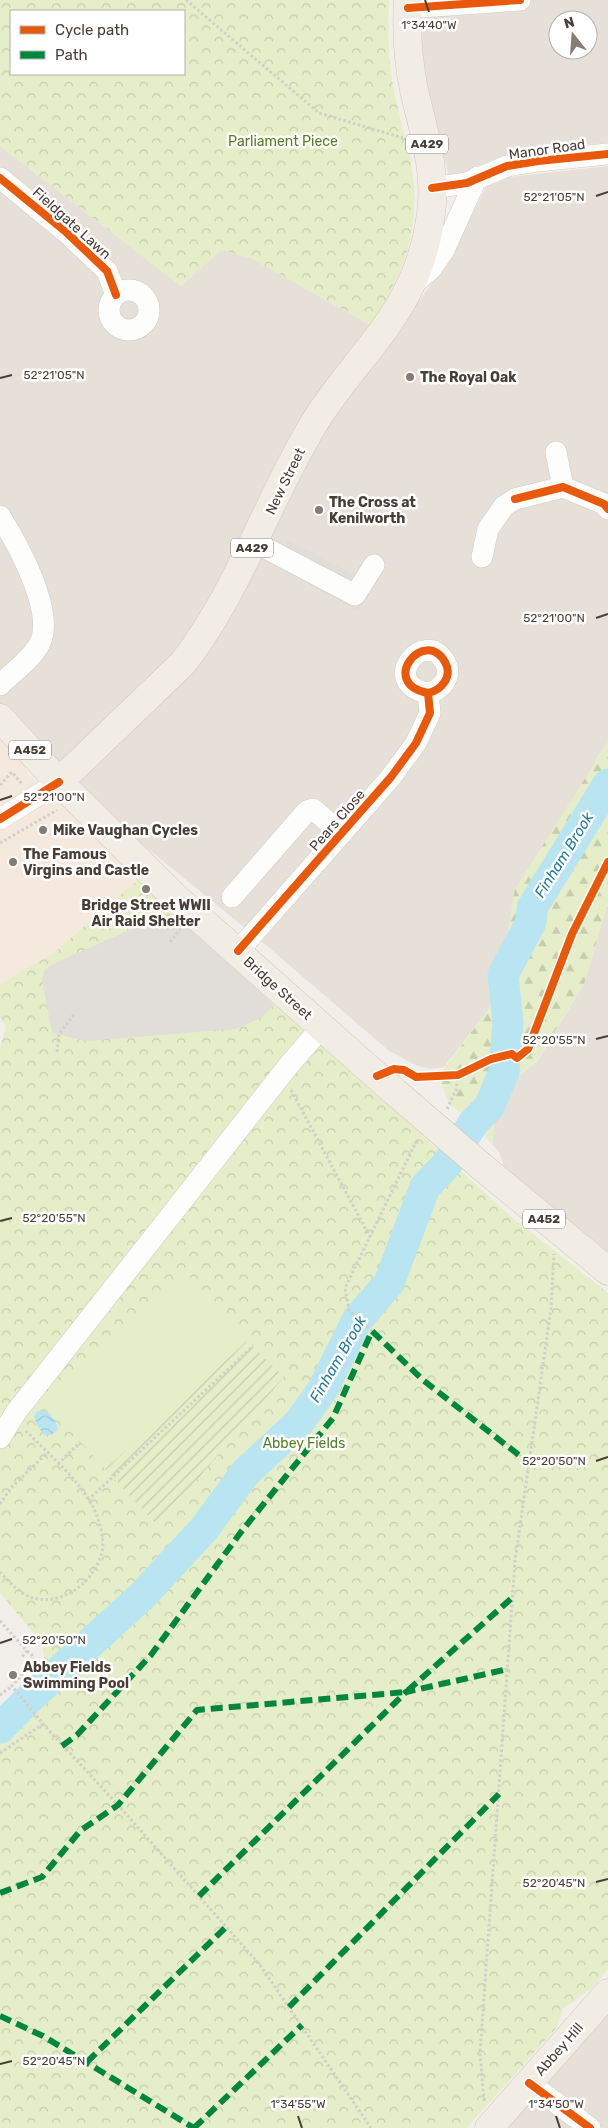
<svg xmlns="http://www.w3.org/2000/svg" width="608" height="2128" font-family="Rubik,sans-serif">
	<defs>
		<pattern id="forest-firs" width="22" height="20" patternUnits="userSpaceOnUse" patternTransform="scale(1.25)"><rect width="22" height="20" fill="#e5edc9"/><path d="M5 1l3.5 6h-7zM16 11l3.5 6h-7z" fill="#c6ccad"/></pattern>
		<pattern id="park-crowns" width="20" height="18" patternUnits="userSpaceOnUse" patternTransform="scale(1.25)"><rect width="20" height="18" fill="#e5edc9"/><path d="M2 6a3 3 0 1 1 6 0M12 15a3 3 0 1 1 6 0" fill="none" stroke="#c6ccad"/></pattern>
		<pattern id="garden-furrows" width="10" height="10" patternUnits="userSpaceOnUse" patternTransform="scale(1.25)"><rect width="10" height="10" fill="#e5edc9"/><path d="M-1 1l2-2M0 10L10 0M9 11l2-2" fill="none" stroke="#c6ccad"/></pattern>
		<pattern id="water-waves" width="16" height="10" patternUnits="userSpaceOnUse" patternTransform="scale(1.25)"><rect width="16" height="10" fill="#b9e5f2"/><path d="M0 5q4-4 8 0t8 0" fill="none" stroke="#a1c6d0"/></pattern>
	</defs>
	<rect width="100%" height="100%" fill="#f2efeb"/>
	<path fill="#e6e0d8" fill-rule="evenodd" d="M417,0H608V143L528,148L493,160L454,178L449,177L424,71ZM558,20H588V50H558Z
		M0,146L181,286L221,250L251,258L372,326L196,631L64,772L0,709Z
		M608,166V742L597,758L507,936L495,981L491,1006L444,1067L431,1069L417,1066L388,1050L267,946L136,839L108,814L75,777L130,722L314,445L366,371L447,263L486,187L509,177Z
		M608,908V1257L505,1169L499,1152L492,1144L496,1109L513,1082L538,1060L584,984L605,912Z
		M608,2008V2128H506Z"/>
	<path fill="#f5e8dd" d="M0,730L20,752L29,776L56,798L141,877L54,953L0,984Z"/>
	<path fill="url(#forest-firs)" d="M608,742V908L605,912L584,984L537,1060L513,1082L496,1109L492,1144L474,1122L450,1105L438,1077L491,1006L495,981L507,936L515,889Z"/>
	<path fill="url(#park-crowns)" fill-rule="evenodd" d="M0,0H389C388,26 388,54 392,80C402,139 424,175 410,240C404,270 386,298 372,326L251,258L221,250L181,286L0,146ZM11,11H184V74H11Z
		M141,877L168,903L509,1215L608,1293V1969L594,1986L563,2009L557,2027L467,2128H0V1707L14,1698L45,1664L42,1643L0,1593V1048L6,1026L0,1017V984L54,953Z"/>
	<path fill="url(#garden-furrows)" d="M247,1341L284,1377L158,1526L105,1469Z"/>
	<path fill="#e5edc9" d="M184,1271L247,1341L105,1469L42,1399Z"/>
	<path fill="#e1deda" d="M288,540L355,575L365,559L384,569L358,611L297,577L276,562Z
		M156,918L172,920L193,930L274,1005L261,1018L236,1029L85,1041L52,1033L42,980L44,971L51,965Z"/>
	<path fill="url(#water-waves)" d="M37,1411H47L55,1420L58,1429L52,1435H44L37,1425L34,1417Z"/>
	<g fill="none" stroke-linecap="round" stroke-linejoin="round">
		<path stroke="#b9e5f2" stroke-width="31" d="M0,1728L35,1693L141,1597L204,1529L246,1472L298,1424L323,1389L357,1320L389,1283L425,1187L447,1164L474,1122L489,1107L504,1072L508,1023L503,975L531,922L532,908L608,784"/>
		<g stroke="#cecbc7" stroke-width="22">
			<path id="minor" d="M408,8L520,0
				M0,178L66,232L107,271L116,295
				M432,188L467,183L507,166L538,161L608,154
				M412,285L431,269L444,250L477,177
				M109 310a20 20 0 1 1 40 0a20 20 0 1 1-40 0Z
				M556,452L563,487
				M0,516C17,543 55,611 40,643C32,659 13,672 0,685
				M254,542L355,595L374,565
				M482,557L488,529L504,506L515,499L563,487L604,504L608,509
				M0,819L59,782
				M232,897L307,811L313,809L342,834
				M238,951L391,777L416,743L430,713L428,693C378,684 424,626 445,662C453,676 442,690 428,693
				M0,1438L16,1412L289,1065L315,1035
				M529,2083L590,2128"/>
		</g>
		<g stroke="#d5c7b7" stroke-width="29">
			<path id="major" d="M0,718L59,782L174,896L395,1092
				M59,782L183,663C239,591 266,503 313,425C342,376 386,337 410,286C421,263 428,238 431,213C437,171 423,130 414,90C408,61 406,30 408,0
				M481,1166L608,1271
				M489,2128L608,1993"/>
		</g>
		<path stroke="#d2ceca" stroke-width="3" stroke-dasharray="2.5 2.5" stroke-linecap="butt" d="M186,0L319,113L403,138
			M0,785L12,772L22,784
			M0,843L57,810
			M170,942L180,929
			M57,1052L59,1034L75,1013
			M291,1090L370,1237
			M447,1109L456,1090L458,1075
			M372,1331L349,1310L345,1288L415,1144L419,1140
			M58,1464L80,1442
			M88,1500L253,1346
			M0,1504L11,1488L47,1453
			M0,1572C8,1581 20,1594 33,1598C64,1606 94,1582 102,1552C104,1543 102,1531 99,1522C90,1488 49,1455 25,1430
			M0,1621L27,1651L22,1657
			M27,1651L34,1657V1661L12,1686L43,1724L118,1805L260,1965L371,2128
			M0,1695L12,1686
			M0,1753L43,1724
			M484,2101L480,2053L515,1561L551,1309L554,1254"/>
		<use href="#minor" stroke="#fdfdfc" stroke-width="21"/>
		<use href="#major" stroke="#f1ece4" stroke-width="28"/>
		<g stroke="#d5c7b7" stroke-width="29" stroke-linecap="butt">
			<path id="major-bridge" d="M395,1092L481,1166"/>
		</g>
		<use href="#major-bridge" stroke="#f1ece4" stroke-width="28"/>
		<path stroke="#00873e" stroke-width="6" stroke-dasharray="12 6" stroke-linecap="butt" d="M62,1746L77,1735L151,1655L241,1532L333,1418L372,1331L423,1380L529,1463
			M0,1893L42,1877L80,1831L118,1805L197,1710L406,1692L513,1597
			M199,1896L406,1692L508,1669
			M289,2007L499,1794
			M0,2016L43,2036L194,2128
			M87,2062L226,1927
			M194,2128L302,2025"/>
		<g stroke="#fff" stroke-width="11">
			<path id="cycleway" d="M408,8L520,0
				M0,178L66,232L107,271L116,295
				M432,188L467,183L507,166L538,161L608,154
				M515,499L563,487L604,504L608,509
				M0,819L59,782
				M238,951L391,777L416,743L430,713L428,693C378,684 424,626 445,662C453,676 442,690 428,693
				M377,1076L394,1069L404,1070L416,1077L458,1075L491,1059L512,1054L517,1058L528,1049L572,934L608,862
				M529,2083L590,2128"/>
		</g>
		<use href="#cycleway" stroke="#e8590c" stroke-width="8"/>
	</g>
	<path fill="none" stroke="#493e36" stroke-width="2" d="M425,0L429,12M596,196L608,192M0,378L12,375M596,618L608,614M0,800L12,796M596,1039L608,1036M0,1221L12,1218M596,1461L608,1457M0,1643L12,1639M596,1882L608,1879M0,2064L12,2061M298,2116L302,2128M556,2116L560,2128"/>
	<g fill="#847c75" stroke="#fff" stroke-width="2">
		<circle cx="410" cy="377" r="5"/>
		<circle cx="319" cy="510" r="5"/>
		<circle cx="43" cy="830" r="5"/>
		<circle cx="13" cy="862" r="5"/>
		<circle cx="146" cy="889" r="5"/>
		<circle cx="13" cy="1675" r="5"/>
	</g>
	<g text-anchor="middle" stroke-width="5" stroke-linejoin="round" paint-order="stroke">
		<g fill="#fff" stroke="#807872" stroke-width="1">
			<rect x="406" y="134.5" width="42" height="19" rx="4"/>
			<rect x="231" y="538.5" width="42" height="19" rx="4"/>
			<rect x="9" y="740.5" width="42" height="19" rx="4"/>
			<rect x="523" y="1209.5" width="42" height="19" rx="4"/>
		</g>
		<g font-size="12" font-weight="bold" fill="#493e36">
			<text x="427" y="148">A429</text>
			<text x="252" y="552">A429</text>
			<text x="30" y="754">A452</text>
			<text x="544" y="1223">A452</text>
		</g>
		<g font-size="14" fill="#567f24" stroke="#fff">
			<text x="283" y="146">Parliament Piece</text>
			<text x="304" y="1448">Abbey Fields</text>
		</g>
		<g font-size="14" fill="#493e36" stroke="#fff">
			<text transform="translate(547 149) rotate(-8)" y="5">Manor Road</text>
			<text transform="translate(72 223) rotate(42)" y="5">Fieldgate Lawn</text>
			<text transform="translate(285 481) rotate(-64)" y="5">New Street</text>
			<text transform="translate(337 820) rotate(-49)" y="5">Pears Close</text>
			<text transform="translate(278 988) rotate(42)" y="5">Bridge Street</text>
			<text transform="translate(559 2049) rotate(-49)" y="5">Abbey Hill</text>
		</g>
		<g font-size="14" font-weight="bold" fill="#493e36" stroke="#fff" text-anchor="start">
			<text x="420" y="382">The Royal Oak</text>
			<text x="329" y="507">The Cross at<tspan x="329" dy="16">Kenilworth</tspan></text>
			<text x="53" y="835">Mike Vaughan Cycles</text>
			<text x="23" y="859">The Famous<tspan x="23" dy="16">Virgins and Castle</tspan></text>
			<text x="146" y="910" text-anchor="middle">Bridge Street WWII<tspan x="146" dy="16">Air Raid Shelter</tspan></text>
			<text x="23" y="1672">Abbey Fields<tspan x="23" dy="16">Swimming Pool</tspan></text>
		</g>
		<g font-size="15" font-style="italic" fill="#237b9b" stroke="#fff">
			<text transform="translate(564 855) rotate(-58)" y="5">Finham Brook</text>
			<text transform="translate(338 1359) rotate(-60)" y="5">Finham Brook</text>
		</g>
	</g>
	<g font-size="12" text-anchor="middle" fill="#493e36" stroke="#fff" stroke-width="5" stroke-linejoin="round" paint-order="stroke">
		<text x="429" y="29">1°34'40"W</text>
		<text x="554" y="201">52°21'05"N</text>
		<text x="54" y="379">52°21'05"N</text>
		<text x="554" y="622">52°21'00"N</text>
		<text x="54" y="801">52°21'00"N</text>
		<text x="554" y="1044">52°20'55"N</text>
		<text x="54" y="1222">52°20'55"N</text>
		<text x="554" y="1465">52°20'50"N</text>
		<text x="54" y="1644">52°20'50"N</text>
		<text x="554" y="1887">52°20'45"N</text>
		<text x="54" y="2065">52°20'45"N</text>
		<text x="298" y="2108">1°34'55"W</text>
		<text x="556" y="2108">1°34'50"W</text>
	</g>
	<rect x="10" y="10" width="175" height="65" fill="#ffffff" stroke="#b6b2af"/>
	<rect x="20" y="26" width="25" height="8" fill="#e8590c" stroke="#b6b2af"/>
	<text x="55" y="35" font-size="15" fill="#493e36">Cycle path</text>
	<rect x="20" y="51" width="25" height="8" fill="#00873e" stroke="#b6b2af"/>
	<text x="55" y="60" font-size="15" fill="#493e36">Path</text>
	<g transform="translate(573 35) rotate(343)"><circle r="24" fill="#ffffff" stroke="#b6b2af"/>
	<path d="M0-4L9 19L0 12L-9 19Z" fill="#847c75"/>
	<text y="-8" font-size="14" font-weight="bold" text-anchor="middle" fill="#493e36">N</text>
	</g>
</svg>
